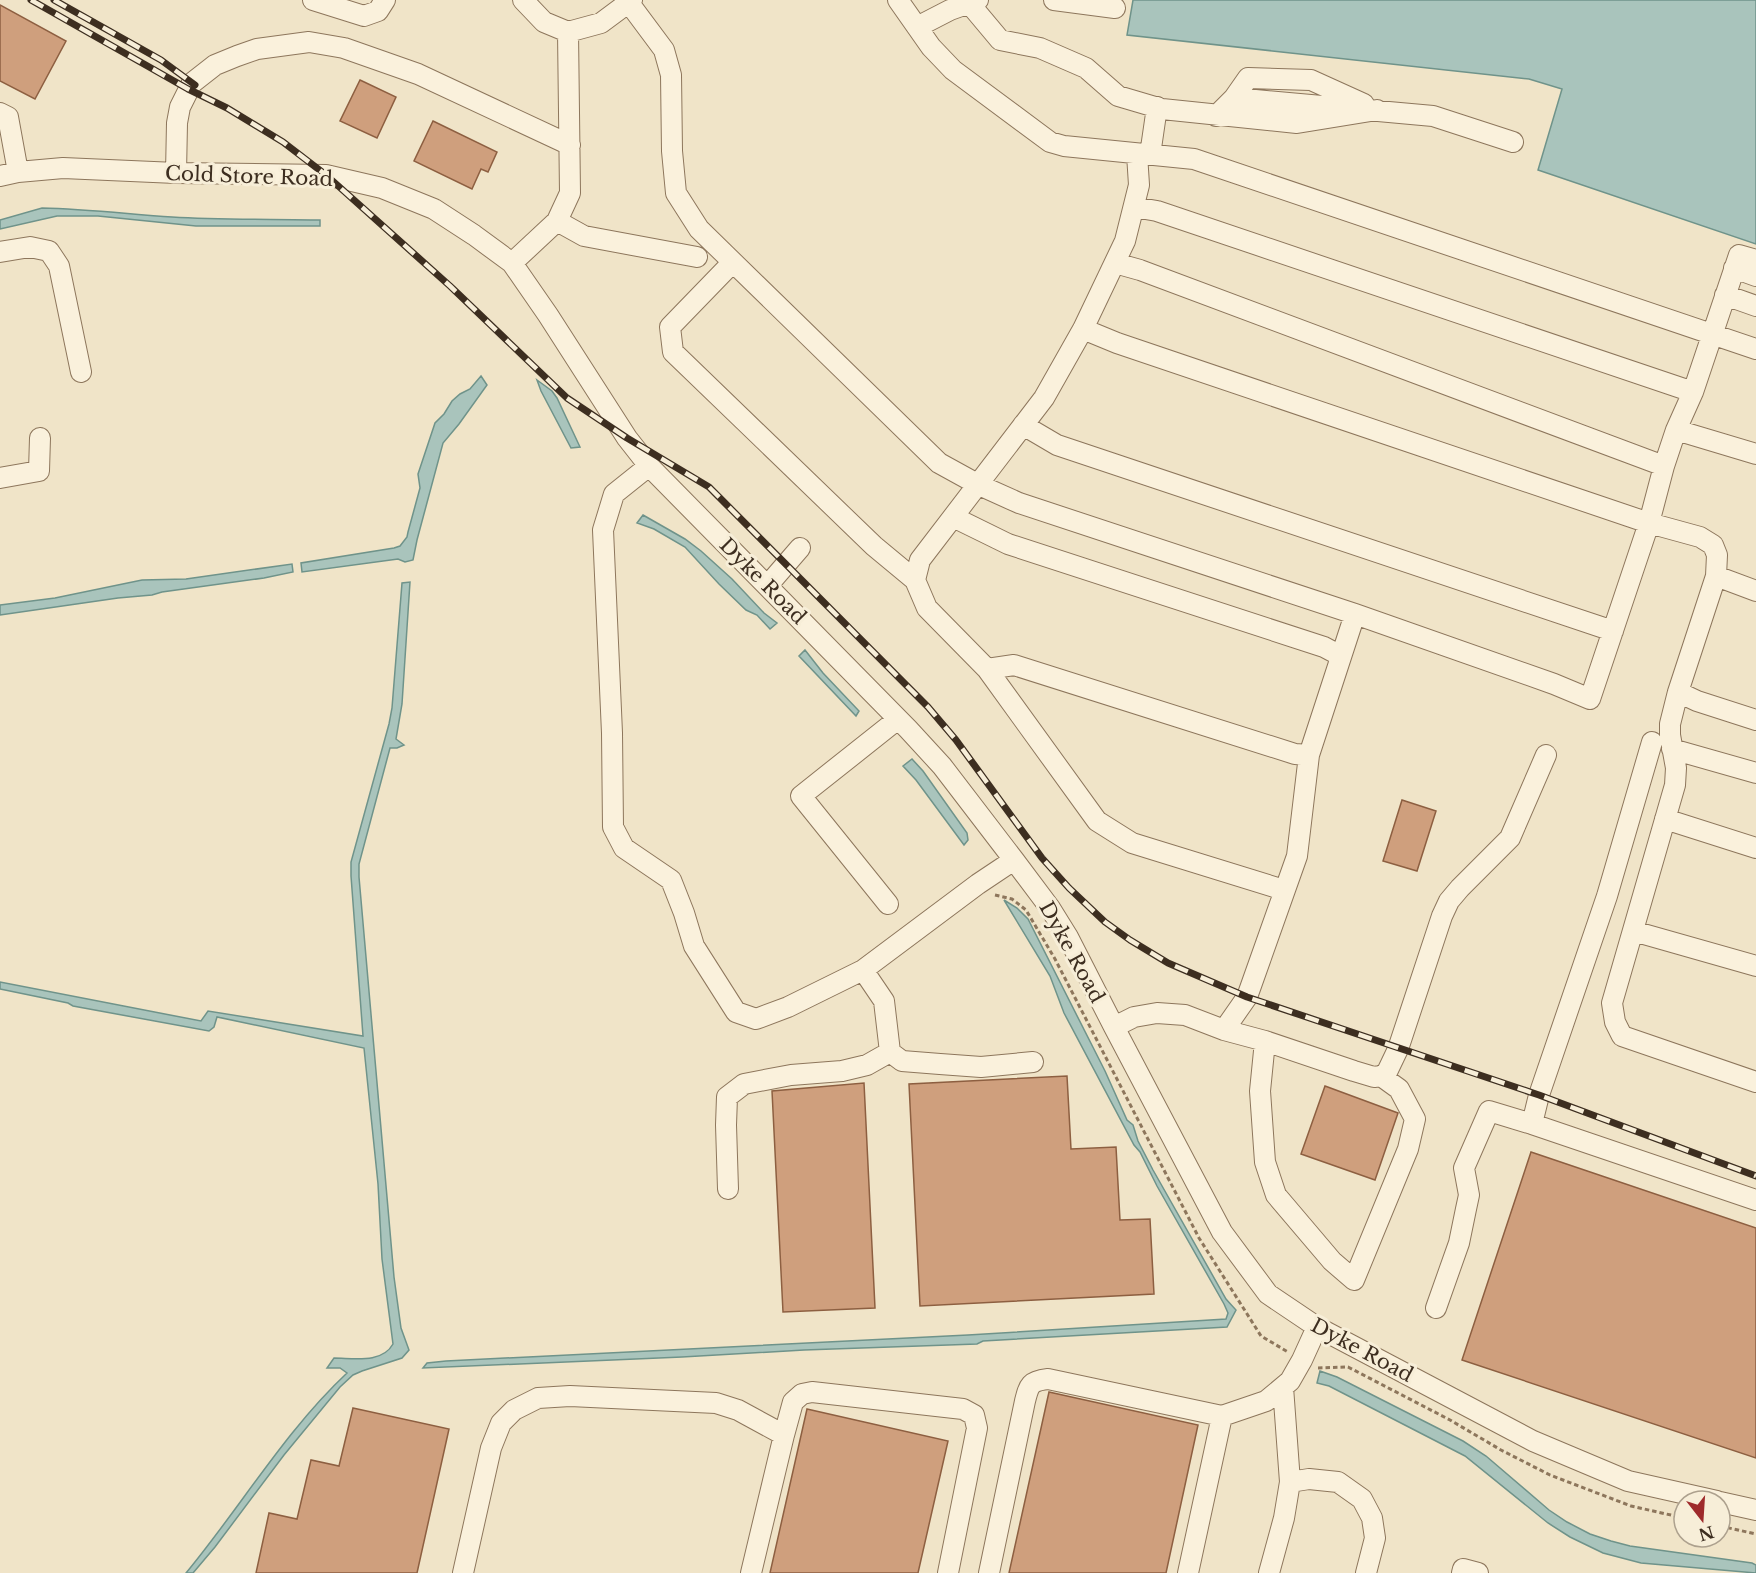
<svg xmlns="http://www.w3.org/2000/svg" width="1756" height="1573" font-family="'Libre Baskerville',serif">
	<rect width="100%" height="100%" fill="#f0e4c8"/>
	<path fill="#a9c4bc" stroke="#6f938a" stroke-width="1.5" d="M1133,0H1756V244L1538,170L1562,89L1529,79L1127,35Z
		M42,208C86,209 128,214 172,217C221,220 271,219 320,220V226H196L98,216H57L0,229V220Z
		M481,376L487,385L459,424L443,443L417,540L413,560L405,562L398,559L302,572L301,563L394,548L400,546L407,537L408,532L420,488L418,474L435,423L444,414L452,401L460,394L470,389Z
		M537,380L552,391L557,398L580,447L571,448L541,391Z
		M643,515L685,539L701,551L732,579L764,613L777,623L770,629L757,615L746,610L719,584L685,547L654,529L637,523Z
		M292,564L293,572L264,578L162,592L152,595L118,598L0,615V605L55,598L142,580L186,579Z
		M410,582L402,704L396,739L404,745L397,748H390L359,864V877L394,1277L401,1328L409,1350L402,1358L362,1371L353,1375L340,1387L284,1455L215,1547L193,1573H186C240,1508 285,1431 347,1373L340,1368H327L334,1358C353,1358 382,1364 393,1344L382,1259L378,1184L364,1048L217,1017L214,1027L209,1031L73,1006L68,1003L0,989V982L201,1021L208,1011L363,1036L351,876V862L389,724L392,708L402,583Z
		M805,650L823,673L859,711L856,716L799,656Z
		M912,759L923,771L967,833L968,840L964,845L916,780L903,766Z
		M1004,900L1017,908L1028,919L1105,1071L1127,1120L1133,1125L1138,1141L1153,1170L1226,1299L1236,1310L1227,1327L983,1341L977,1344L804,1350L682,1357L423,1368L427,1363L446,1361L968,1335L1226,1319L1228,1313L1224,1304L1157,1186L1140,1152L1134,1145L1064,1013L1050,976Z
		M1320,1371L1337,1377L1463,1441L1486,1456L1549,1510L1567,1522L1590,1534L1611,1541L1630,1546L1752,1563L1756,1565V1573L1641,1563L1603,1553L1570,1537L1548,1523L1465,1456L1329,1386L1317,1383Z"/>
	<path fill="#cf9f7d" stroke="#8d5f41" stroke-width="1.5" d="M0,5L66,41L35,99L0,81Z
		M360,80L396,97L377,138L340,121Z
		M433,121L497,152L488,172L481,169L472,189L414,161Z
		M1402,800L1436,811L1417,871L1383,861Z
		M1067,1076L1071,1149L1116,1147L1120,1220L1150,1219L1154,1294L920,1306L909,1084Z
		M864,1083L875,1308L783,1312L772,1091Z
		M1325,1086L1398,1113L1375,1180L1301,1154Z
		M1531,1152L1756,1228V1458L1462,1360Z
		M1049,1392L1198,1425L1166,1573H1009Z
		M353,1408L449,1429L417,1573H256L269,1513L297,1519L311,1460L339,1466Z
		M807,1409L948,1441L918,1573H770Z"/>
	<g fill="none" stroke-linecap="round" stroke-linejoin="round">
		<g stroke="#8d765c" stroke-width="22">
			<path id="minor" d="M313,0L364,16L378,11L385,0
				M523,0L544,22L568,32L601,23L632,0
				M898,0L931,47L953,70L1050,142L1064,146L1194,159L1756,349
				M1054,0L1115,8
				M629,3L664,50L671,75L672,151L676,193L699,229L939,463L979,485L1019,503L1355,614L1554,684L1590,699L1649,523L1664,466L1676,430L1693,392L1739,255L1756,260
				M969,3L1000,40L1040,48L1086,68L1118,96L1162,109L1297,123L1377,110
				M917,27L950,10L978,0
				M1234,98L1248,78L1311,80L1364,104
				M0,113L8,117L18,172
				M1216,116L1234,98L1433,116L1513,142
				M1137,154L1139,185L1125,241L1083,329L1044,398L920,560L915,580L927,608L987,669L1097,821L1132,843L1284,890
				M1150,155L1157,107
				M176,173L177,123L180,107L192,83L215,65L237,56L257,49L309,42L344,48L418,74L570,145
				M0,176L18,172L63,168L176,173L326,175L382,188L434,209L474,235L512,263L548,315L627,438L649,466L908,729L942,766L1014,860L1050,908L1068,937L1114,1027L1222,1232L1268,1294L1317,1327L1533,1441L1628,1481L1717,1501
				M1134,207L1157,211L1693,392
				M557,221L584,236L697,257
				M0,252L30,247L49,251L59,266L81,372
				M512,263L557,221L570,193L568,32
				M732,263L670,327L673,352L874,546L915,580
				M1115,263L1140,270L1664,466
				M1734,268L1756,276
				M1725,295L1756,306
				M1083,329L1117,343L1649,523L1700,537L1713,545L1717,555L1716,576L1678,692L1670,724V735L1676,768L1675,785L1612,1003L1615,1022L1622,1036L1756,1082
				M1023,425L1057,445L1613,631
				M1676,430L1756,454
				M649,466L614,494L603,530L612,733L613,827L624,848L671,880L684,913L694,946L736,1012L756,1019L788,1007L863,970L978,884L1014,860
				M0,478L39,471L40,438
				M953,517L1008,544L1324,647L1341,656
				M1716,576L1756,591
				M768,585L800,548
				M987,669L1014,665L1295,754L1309,755
				M1678,692L1697,701L1756,720
				M1652,742L1607,896L1539,1095L1532,1124L1756,1200
				M1672,749L1756,773
				M1665,819L1756,848
				M888,904L801,796L898,719
				M1633,931L1756,966
				M863,970L884,1001L890,1052L902,1061L940,1064L981,1067L1033,1062
				M1114,1027L1134,1017L1157,1013L1185,1015L1224,1030L1265,1041L1354,1071L1374,1077L1381,1076L1387,1072L1398,1049L1442,916L1449,901L1460,888L1510,838L1546,755
				M1224,1030L1247,997L1297,856L1309,755L1355,614
				M1265,1041L1260,1091L1265,1162L1276,1195L1332,1261L1354,1280L1408,1149L1415,1119L1399,1089L1381,1076
				M728,1189L726,1125L727,1097L744,1084L791,1075L842,1071L867,1065L890,1052
				M1436,1308L1459,1243L1466,1209L1469,1195L1464,1168L1489,1111L1532,1124
				M1290,1482L1309,1479L1338,1482L1362,1499L1372,1518L1375,1538L1366,1573
				M1720,1502L1756,1510
				M463,1573L491,1448L501,1423L514,1410L538,1398L570,1396L716,1403L738,1410L784,1435
				M751,1573L784,1435L793,1402L802,1394L812,1392L963,1409L974,1415L977,1428L948,1573
				M989,1573L1025,1401C1029,1385 1030,1381 1048,1379L1222,1416L1266,1401L1290,1381L1302,1360L1317,1327
				M1188,1573L1222,1416
				M1269,1573L1284,1518L1290,1482L1283,1387
				M1462,1573L1463,1569L1478,1573"/>
		</g>
		<path stroke="#8d765c" stroke-width="3" stroke-dasharray="4.5 3" stroke-linecap="butt" d="M995,895L1012,899L1026,910L1055,959L1199,1238L1261,1336L1288,1352
			M1318,1368L1348,1367L1450,1420L1501,1450L1550,1475L1631,1506L1684,1518
			M1720,1526L1756,1534"/>
		<use href="#minor" stroke="#faf1dc" stroke-width="20"/>
		<g stroke="#3d2e20" stroke-width="7">
			<path id="rail" d="M31,0L188,89L227,108L283,142L326,175L450,286L567,398L627,438L709,487L928,707L956,740L1042,858L1069,888L1105,922L1130,940L1168,963L1247,997L1539,1095L1756,1176
				M54,0L161,60L195,85"/>
		</g>
		<use href="#rail" stroke="#f7eed8" stroke-width="4.5" stroke-dasharray="14" stroke-linecap="butt"/>
	</g>
	<g text-anchor="middle" stroke-width="6" stroke-linejoin="round" paint-order="stroke">
		<g font-size="20" fill="#3d2e20" stroke="#f7eed8">
			<text transform="translate(249 176) rotate(2)" y="7">Cold Store Road</text>
			<text transform="translate(763 581) rotate(45)" y="7">Dyke Road</text>
			<text transform="translate(1072 952) rotate(61)" y="7">Dyke Road</text>
			<text transform="translate(1362 1350) rotate(28)" y="7">Dyke Road</text>
		</g>
	</g>
	<g transform="translate(1702 1519) rotate(163)"><circle r="28" fill="#f7eed8" stroke="#ada18e" stroke-width="1.5"/>
	<path d="M0-4.5L10 22L0 15L-10 22Z" fill="#9e2a2b"/>
	<text y="-9" font-size="16" font-weight="bold" text-anchor="middle" fill="#3d2e20">N</text>
	</g>
</svg>
